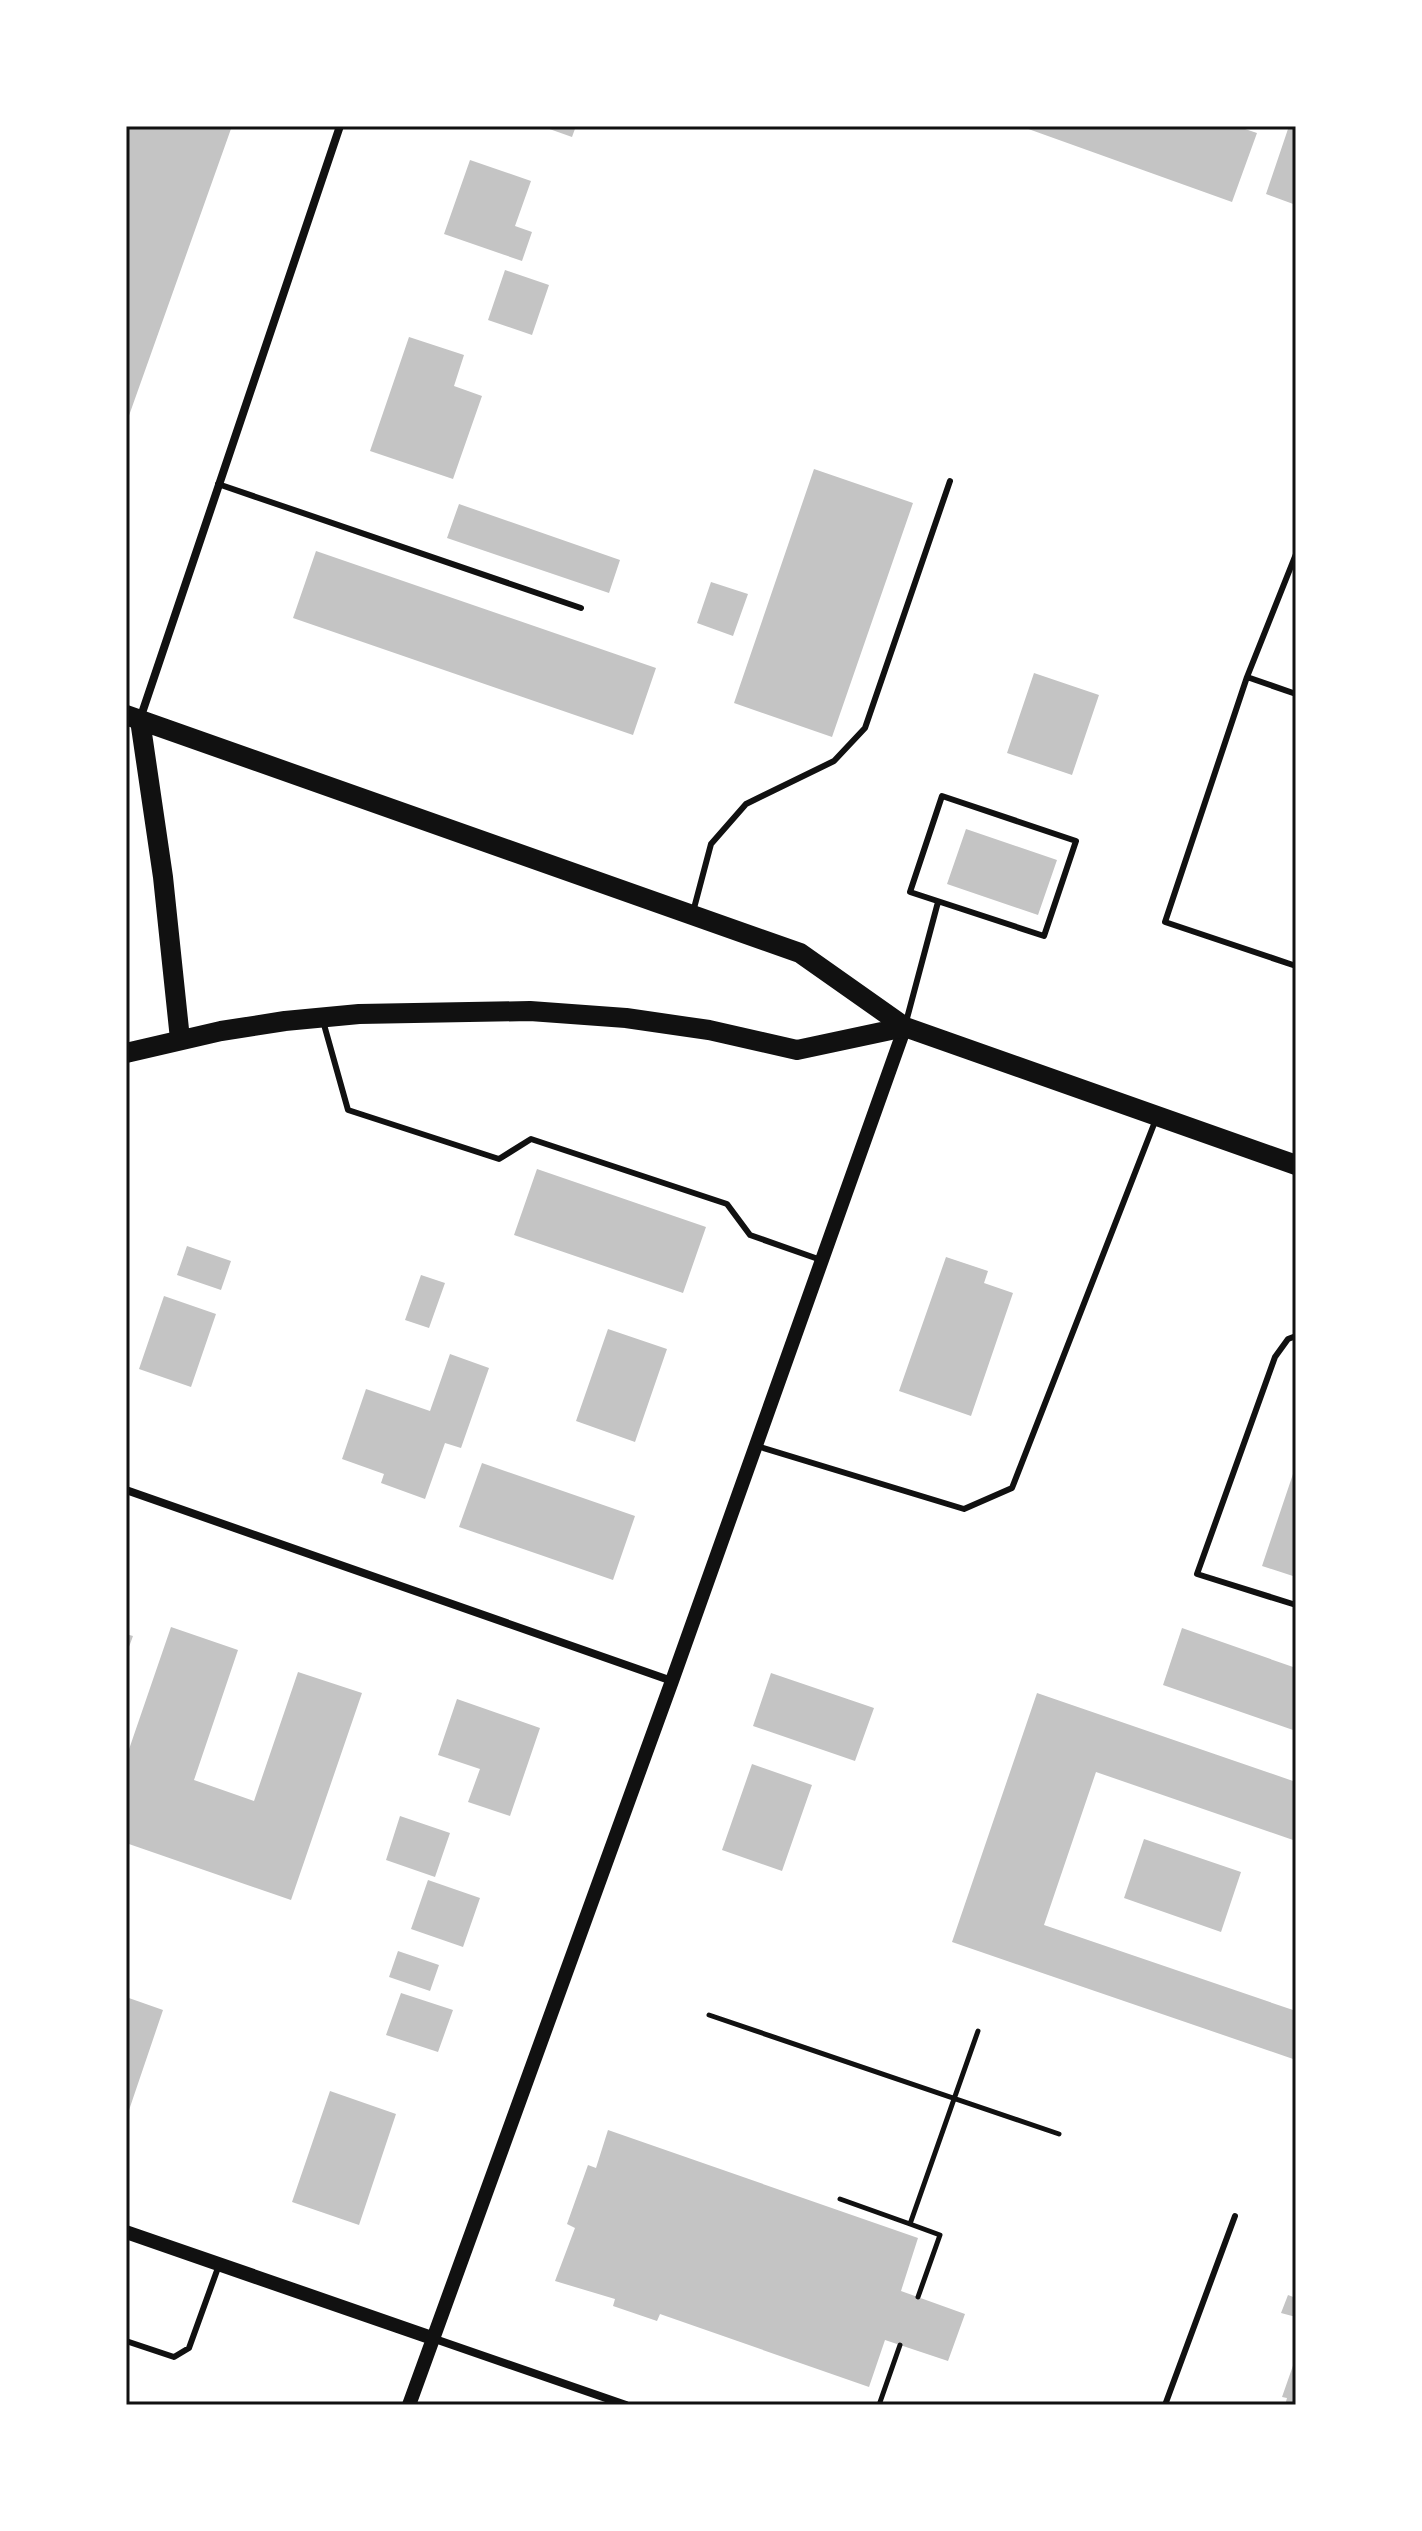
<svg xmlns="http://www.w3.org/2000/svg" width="1422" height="2531" font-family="Cabin,sans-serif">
	<rect width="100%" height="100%" fill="#fff"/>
	<path fill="#c4c4c4" d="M126,126H232L126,424Z
		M541,126H576L572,137Z
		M1020,126H1236L1257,133L1232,202Z
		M1289,126H1296V205L1266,194Z
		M470,160L531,181L515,226L532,232L522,261L444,234Z
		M505,270L549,285L532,335L488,320Z
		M409,337L464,355L454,386L482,396L453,479L370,451Z
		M814,469L913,503L832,737L734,703Z
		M459,504L620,560L609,593L447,538Z
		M316,551L656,668L633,735L293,618Z
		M711,582L748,594L733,636L697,623Z
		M1034,673L1099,695L1072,775L1007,753Z
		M966,829L1057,860L1038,915L947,884Z
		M537,1169L706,1227L683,1293L514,1235Z
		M187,1246L231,1261L221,1290L177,1275Z
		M946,1257L988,1271L984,1283L1013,1293L971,1416L899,1391Z
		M421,1275L445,1283L429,1328L405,1320Z
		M164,1296L216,1314L191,1387L139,1369Z
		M608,1329L667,1349L635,1442L576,1421Z
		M450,1354L489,1368L461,1448L445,1443L425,1499L381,1483L384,1474L342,1459L366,1389L430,1411Z
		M482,1463L635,1516L613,1580L459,1527Z
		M1295,1468H1296V1577L1262,1566Z
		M171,1627L238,1650L194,1780L254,1801L298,1672L362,1693L291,1900L126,1843V1758Z
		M1182,1628L1296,1668V1731L1163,1685Z
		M126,1634L133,1636L126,1655Z
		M771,1673L874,1708L855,1761L753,1726Z
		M1037,1693L1296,1782V1841L1096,1772L1044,1925L1296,2011V2060L952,1942Z
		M457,1699L540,1728L510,1816L468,1802L480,1769L438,1755Z
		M752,1764L812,1785L782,1871L722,1850Z
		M400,1816L450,1833L435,1877L386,1860Z
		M1144,1839L1241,1872L1221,1932L1124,1898Z
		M428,1880L480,1898L463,1947L411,1929Z
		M398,1951L439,1965L430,1991L389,1977Z
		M401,1993L453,2010L438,2052L386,2035Z
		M126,1997L163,2010L127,2116H126Z
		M330,2091L396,2114L359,2225L292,2202Z
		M608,2130L918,2238L901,2291L965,2314L948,2361L885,2340L869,2387L660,2314L657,2321L613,2306L615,2299L555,2281L575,2228L567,2224L588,2165L596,2168Z
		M1288,2295L1296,2298V2317L1281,2313Z
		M1296,2357V2405H1285L1287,2398L1282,2397Z"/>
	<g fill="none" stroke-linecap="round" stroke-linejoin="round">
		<path stroke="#111" stroke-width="5" d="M709,2015L1059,2134
			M840,2199L910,2224L978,2031
			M910,2224L940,2235L918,2297
			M879,2405L900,2345"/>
		<path stroke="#111" stroke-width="6" d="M218,484L581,608
			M1247,677L1296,554
			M1296,694L1247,677L1165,922L1296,966
			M942,796L1076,841L1044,936L910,892Z
			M693,912L711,844L746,804L834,761L865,728L950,481
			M323,1021L348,1110L499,1159L531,1139L727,1204L750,1235L821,1260
			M906,1022L938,902
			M1296,1336L1288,1339L1275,1357L1197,1574L1296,1605
			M757,1446L964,1509L1012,1488L1156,1119
			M126,2341L174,2357L189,2348L219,2265
			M1165,2405L1235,2216"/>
		<path stroke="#111" stroke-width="8" d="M140,719L340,126
			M126,1490L672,1681
			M432,2338L626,2405"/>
		<path stroke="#111" stroke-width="14" d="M126,2232L432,2338
			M409,2405L672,1681L905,1027"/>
		<path stroke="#111" stroke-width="20" d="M126,715L800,953L905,1027L1296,1165
			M140,720L163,877L180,1039
			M126,1053L221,1031L285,1021L359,1014L530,1011L626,1018L709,1030L797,1050L905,1027"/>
	</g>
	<rect width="1422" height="2531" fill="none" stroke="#ffffff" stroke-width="256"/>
	<rect x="128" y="128" width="1166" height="2275" fill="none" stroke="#111" stroke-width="3"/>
</svg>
